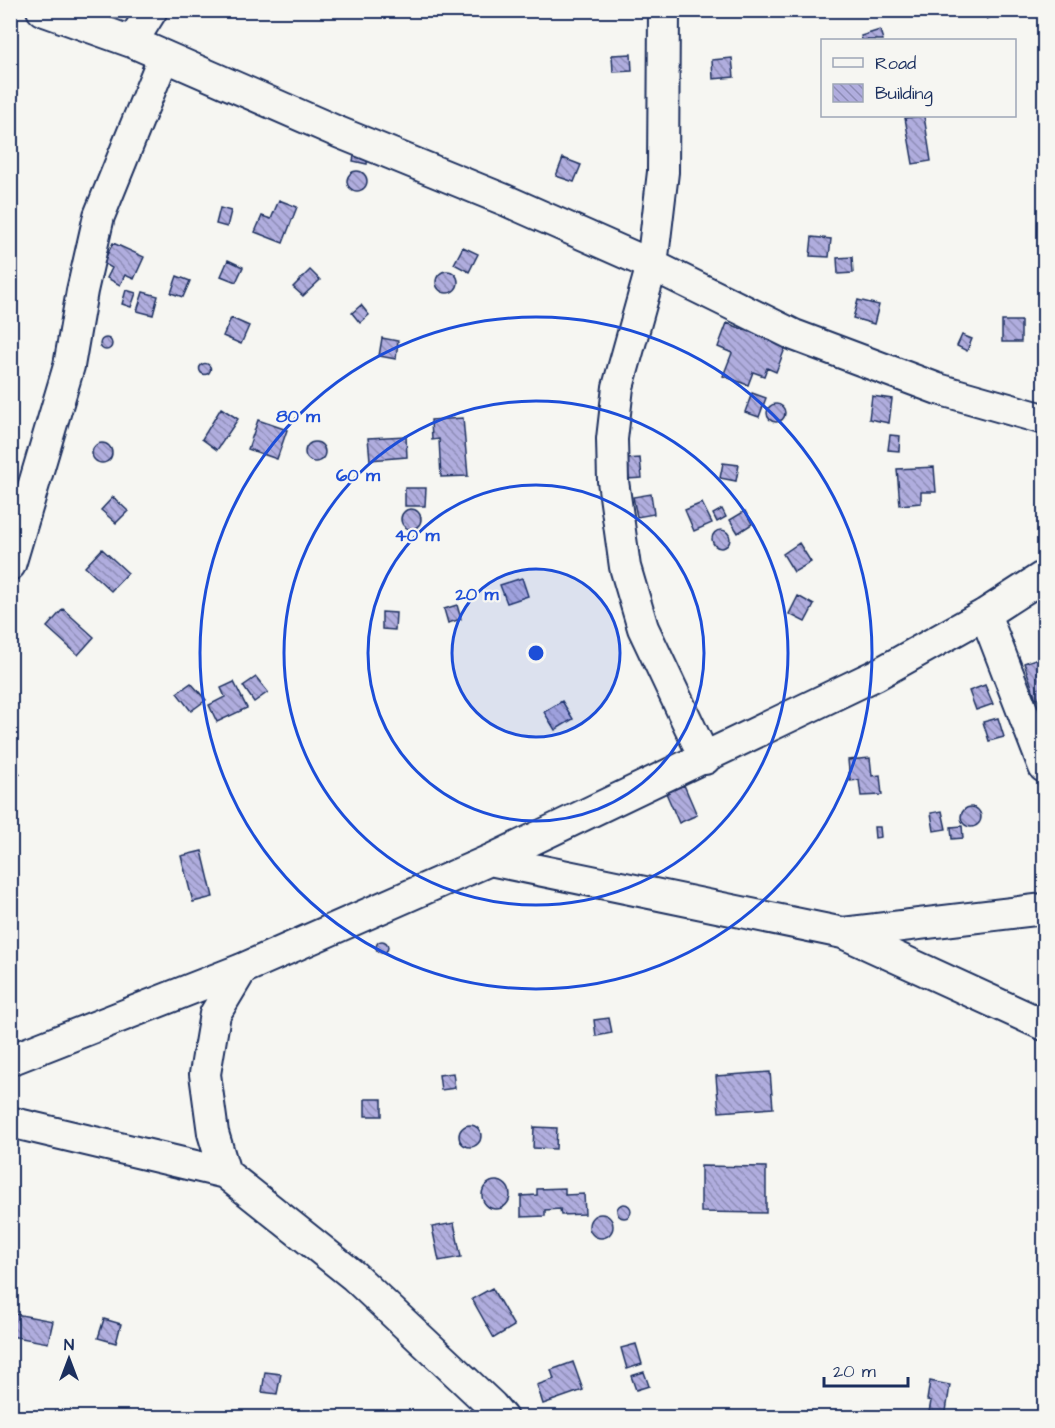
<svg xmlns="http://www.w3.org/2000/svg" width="1055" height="1428" font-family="'Architects Daughter',sans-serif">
	<defs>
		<pattern id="building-back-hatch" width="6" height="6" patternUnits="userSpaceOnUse" patternTransform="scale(1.5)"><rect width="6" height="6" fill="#b0adde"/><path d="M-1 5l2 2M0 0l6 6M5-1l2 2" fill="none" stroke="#8e8db7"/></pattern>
	</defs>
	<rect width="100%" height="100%" fill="#f6f6f2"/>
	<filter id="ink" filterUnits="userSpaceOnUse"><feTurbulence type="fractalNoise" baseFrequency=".0167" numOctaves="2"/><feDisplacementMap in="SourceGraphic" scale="12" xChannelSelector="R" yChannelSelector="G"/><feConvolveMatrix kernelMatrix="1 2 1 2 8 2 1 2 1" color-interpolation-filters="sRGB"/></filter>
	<g filter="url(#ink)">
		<path fill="url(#building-back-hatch)" stroke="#1b2f5e" stroke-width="1.5" d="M982,10H1004L987,19Z
			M880,30L883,40H862L861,36Z
			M631,54L632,71L613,72L612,55Z
			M732,58L734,77L713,79L712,60Z
			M924,116L931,161L913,164L905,118Z
			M355,151L368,153L367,164L353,161Z
			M563,158L581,165L574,182L556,176Z
			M347 181a10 10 0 1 1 20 0a10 10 0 1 1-20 0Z
			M279,200L297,207L283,243L255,232L262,216L271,219Z
			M220,208L231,211L227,227L216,224Z
			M812,237L831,239L829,257L810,256Z
			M113,243L144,257L134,279L125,275L120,285L107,278L112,268L103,263Z
			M463,247L478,254L469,272L454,264Z
			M852,257L853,273L838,274L837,258Z
			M228,260L243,267L236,282L221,276Z
			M310,270L320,280L303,296L293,287Z
			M436 282a11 11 0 1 1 22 0a11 11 0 1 1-22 0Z
			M177,276L190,281L183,297L171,293Z
			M126,290L136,293L131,307L122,304Z
			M143,292L158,296L153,315L137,311Z
			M858,300L879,305L874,324L853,318Z
			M361,305L369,315L360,323L352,313Z
			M231,318L249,326L241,344L223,336Z
			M1002,321H1021V342H1002Z
			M727,323L786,346L776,372L767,368L764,376L753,372L748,385L723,376L732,353L718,347Z
			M962,335L972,339L967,351L957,346Z
			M100 344a6 6 0 1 1 12 0a6 6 0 1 1-12 0Z
			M382,338L398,341L396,359L379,356Z
			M199.5 369a5.5 5.5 0 1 1 11 0a5.5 5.5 0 1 1-11 0Z
			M752,393L766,398L759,417L745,412Z
			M872,396L892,399L889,423L869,419Z
			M767 413a9 9 0 1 1 18 0a9 9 0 1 1-18 0Z
			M221,408L238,419L217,450L202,439Z
			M463,418L468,476L441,477L439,439L432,440L431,420Z
			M258,420L287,430L277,459L248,449Z
			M890,435L900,436L899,451L888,450Z
			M406,436L407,457L370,460L368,438Z
			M305 452a10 10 0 1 1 20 0a10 10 0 1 1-20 0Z
			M92 453a10 10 0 1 1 20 0a10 10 0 1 1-20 0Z
			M640,458L642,478L627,479L625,459Z
			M723,463L739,465L736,481L720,478Z
			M934,467L936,492H921V503L900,505L897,469Z
			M405,488H426L425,506H405Z
			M651,494L654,514L637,517L633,497Z
			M113,497L128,511L116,523L101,510Z
			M702,503L712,523L694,531L685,510Z
			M401 519a10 10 0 1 1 20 0a10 10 0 1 1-20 0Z
			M722,509L726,517L717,522L713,514Z
			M745,511L752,524L738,533L730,520Z
			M712 539a9 9 0 1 1 18 0a9 9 0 1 1-18 0Z
			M799,543L811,562L794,572L783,554Z
			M102,549L128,573L111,591L85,567Z
			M522,578L528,596L507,603L500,585Z
			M798,596L814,605L805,622L789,614Z
			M457,605L461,619L448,623L444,609Z
			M63,609L94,637L78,655L47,627Z
			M382,612L396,613L395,630L382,629Z
			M1044,656V696L1036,699L1024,663Z
			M256,677L268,692L254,702L243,686Z
			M234,682L247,708L217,722L209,705L225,697L221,688Z
			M191,683L206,700L191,711L177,693Z
			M985,685L993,704L976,710L969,691Z
			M562,701L573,719L555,730L544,712Z
			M998,718L1004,737L989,741L983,722Z
			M870,758L872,776L880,775L882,795L861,796L859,780L850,781L848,760Z
			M10,761L20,774L10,780Z
			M684,785L697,815L679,823L666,793Z
			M961 817a10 10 0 1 1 20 0a10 10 0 1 1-20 0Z
			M942,811L946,829L934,831L931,813Z
			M962,826L963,838L952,839L951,827Z
			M874,827H880L881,837L875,838Z
			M202,851L213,897L193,902L181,856Z
			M376 947a6 6 0 1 1 12 0a6 6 0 1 1-12 0Z
			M609,1018L612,1033L596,1036L594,1020Z
			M770,1072L773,1108L719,1112L716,1076Z
			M453,1073L455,1088L441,1090L439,1075Z
			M365,1099H382V1116H365Z
			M459 1136a11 11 0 1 1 22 0a11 11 0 1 1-22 0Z
			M534,1127L557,1128L556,1149L533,1148Z
			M701,1166L766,1167V1213L701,1212Z
			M482 1195a14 14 0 1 1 28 0a14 14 0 1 1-28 0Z
			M565,1188V1195L584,1194L585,1214L561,1215L560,1209L545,1210V1216L521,1217V1196L537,1195V1189Z
			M617 1211a7 7 0 1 1 14 0a7 7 0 1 1-14 0Z
			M589 1226a12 12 0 1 1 24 0a12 12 0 1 1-24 0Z
			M454,1223L461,1257L439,1261L432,1227Z
			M492,1288L514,1326L494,1338L472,1299Z
			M10,1313L53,1321L48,1343L10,1336Z
			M104,1319L121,1324L116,1343L98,1338Z
			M636,1344L642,1364L627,1369L621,1348Z
			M573,1362L583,1390L543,1404L537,1385L554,1379L551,1370Z
			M265,1372L281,1374L277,1394L262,1392Z
			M644,1372L649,1386L636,1390L631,1376Z
			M930,1381L950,1385L945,1418H928L931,1401L927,1400Z"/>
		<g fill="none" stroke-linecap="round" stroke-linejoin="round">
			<g stroke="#1b2f5e" stroke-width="34">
				<path id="street" d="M42,10L132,42L338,132L505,200L652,265L794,335L938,389L1044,419
					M664,10L663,172L652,265L618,387L612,439L613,481L625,567L643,628L705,759
					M132,42L152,10
					M10,565L69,366L82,291L99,216L164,56
					M985,614L1044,767
					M490,860L843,933L1044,909
					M843,933L1044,1025
					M10,1060L242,969L490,860L876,675L985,614L1044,576
					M10,1122L225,1173L354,1276L492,1406L502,1418
					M225,1173L213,1133L205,1074L215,1014L242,969"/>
			</g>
			<use href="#street" stroke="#f6f6f2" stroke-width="30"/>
		</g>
	</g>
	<circle cx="536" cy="653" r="84" fill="#1d4ed8" fill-opacity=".12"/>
	<g fill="none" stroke="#1d4ed8" stroke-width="3">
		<circle cx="536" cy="653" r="84"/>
		<circle cx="536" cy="653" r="168"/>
		<circle cx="536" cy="653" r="252"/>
		<circle cx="536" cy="653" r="336"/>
	</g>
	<circle cx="536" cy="653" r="9" fill="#1d4ed8" stroke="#f6f6f2" stroke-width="3"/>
	<g font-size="18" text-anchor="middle" font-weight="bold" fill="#1d4ed8" stroke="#f6f6f2" stroke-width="4.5" stroke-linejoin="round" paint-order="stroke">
		<text x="298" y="422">80 m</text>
		<text x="358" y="481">60 m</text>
		<text x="417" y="541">40 m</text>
		<text x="477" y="600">20 m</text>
	</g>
	<rect width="1055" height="1428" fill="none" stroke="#f6f6f2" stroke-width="36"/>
	<rect x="18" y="18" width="1019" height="1392" fill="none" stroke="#1b2f5e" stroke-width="2" filter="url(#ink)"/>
	<rect x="821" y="39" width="195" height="78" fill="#f6f6f2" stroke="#9ea6b7" stroke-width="1.5"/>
	<rect x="833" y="58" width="30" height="9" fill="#f6f6f2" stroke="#9ea6b7" stroke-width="1.5"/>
	<text x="875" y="69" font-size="18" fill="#1b2f5e">Road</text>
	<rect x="833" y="84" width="30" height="18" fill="url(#building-back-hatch)" stroke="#9ea6b7" stroke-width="1.5"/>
	<text x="875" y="99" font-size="18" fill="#1b2f5e">Building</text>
	<g transform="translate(69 1359)" stroke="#f6f6f2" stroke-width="4.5" paint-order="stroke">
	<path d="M0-4.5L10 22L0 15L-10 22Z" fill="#1b2f5e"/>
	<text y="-9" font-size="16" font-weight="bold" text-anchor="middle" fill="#1b2f5e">N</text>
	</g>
	<path d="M824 1377v9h84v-9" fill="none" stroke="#1b2f5e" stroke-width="3"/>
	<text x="833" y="1377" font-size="18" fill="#1b2f5e" stroke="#f6f6f2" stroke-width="4.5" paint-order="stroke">20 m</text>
</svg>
